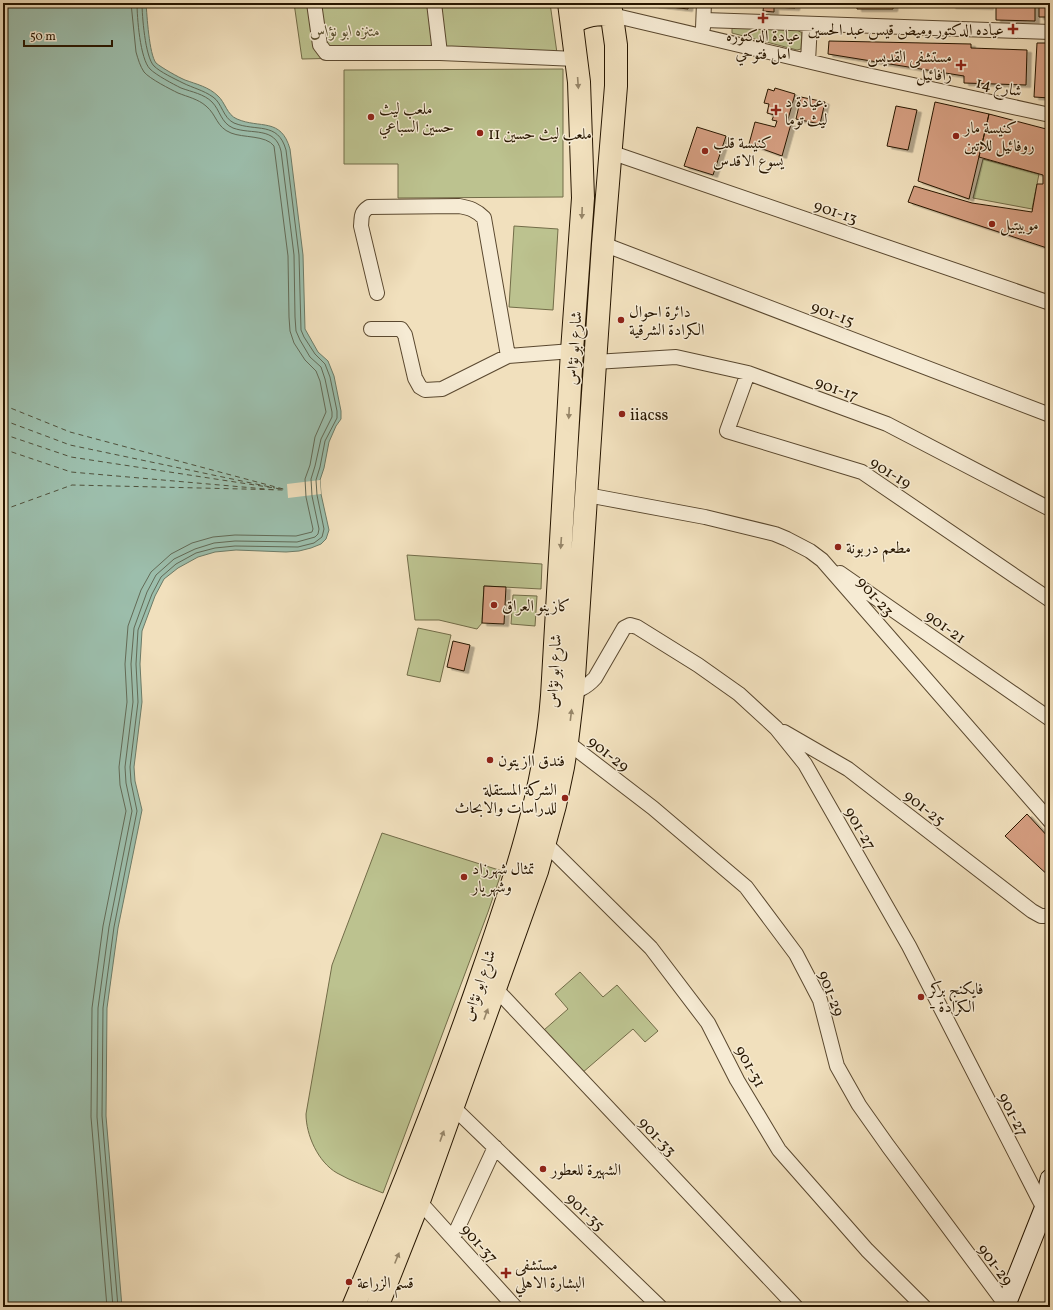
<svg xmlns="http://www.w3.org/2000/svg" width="1053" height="1310" font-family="Vollkorn,Amiri,serif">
	<defs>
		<filter id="shadow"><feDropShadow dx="4.5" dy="2.5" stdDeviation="0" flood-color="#0004"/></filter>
	</defs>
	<rect width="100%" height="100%" fill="#f1e0bd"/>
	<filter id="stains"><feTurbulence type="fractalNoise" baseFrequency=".005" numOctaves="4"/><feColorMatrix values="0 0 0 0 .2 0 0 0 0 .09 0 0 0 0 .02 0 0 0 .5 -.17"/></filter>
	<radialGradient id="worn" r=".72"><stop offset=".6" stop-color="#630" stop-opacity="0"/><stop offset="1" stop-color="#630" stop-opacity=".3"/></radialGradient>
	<path fill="#bcc28f" stroke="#726c48" d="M294,3H550L557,53L302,59Z
		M735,25L797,30L802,33L801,49L797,50L732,33V29Z
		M563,69V197L398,198V164H344V70Z
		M983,159L1039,174L1032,209L973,198Z
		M514,226L558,229L553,310L509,307Z
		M407,555L542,564L541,589L484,586L482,623L477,629L439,620H415Z
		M513,595L537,596L535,626L511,624Z
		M418,628L451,635L440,682L407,675Z
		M382,833L502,871L488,912L383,1193C368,1187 351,1181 337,1173C318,1162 306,1135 306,1114L332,965Z
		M580,972L603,997L617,985L658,1031L645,1042L633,1029L582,1073L544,1030L568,1009L555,994Z"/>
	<path fill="#9cbeac" stroke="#6d7b67" d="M3,3H146C147,15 149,54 156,63C162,68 178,77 185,80C196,84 209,87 218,96C225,102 227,115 237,119C260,129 281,117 290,149L303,255L305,329L318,352L328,361L334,376L341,411V419L336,426L329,442L324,468L320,480L321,494L329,530L326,539L321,544L311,548L299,551L286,552L236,550L215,552L198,557L178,568L164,579L155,596L142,631L140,664L142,702L134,767L135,781L142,810L118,928L107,1008L106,1116L122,1307H3Z"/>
	<path fill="#f1e0bd" d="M320,480L321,494L288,498L287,484Z"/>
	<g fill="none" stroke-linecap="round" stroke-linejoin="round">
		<path stroke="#626a56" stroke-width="1" d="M107,1307L91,1117L92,1008L103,926L126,811L120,785L119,767L127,702L125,664L128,626L141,590L151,572L171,554L192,543L213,537L235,535L296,536L312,532L313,529L306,497L305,479L310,465L315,437L326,412L320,381L316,371L305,360L294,343L290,331L289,317L288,256L274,146C266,135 243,138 231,133C216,127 217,115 206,106C198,99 188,97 178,93C170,89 150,79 144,72C140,66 138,59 136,52L131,3
			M113,1307L97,1117L98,1008L109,927L132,811L126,783L125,767L133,702L131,664L134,628L147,592L156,575L174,559L195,549L214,543L235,541L297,542L315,537L318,534L319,529L312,496L311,479L315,466L321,439L332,417V412L325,379L321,367L310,357L300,340L296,331L295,317L294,255L281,151C275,126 252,135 233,128C221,123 220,110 212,102C204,94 192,92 181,88C173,84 156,75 150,69C140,59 137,17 137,3
			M118,1307L102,1116L103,1008L114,927L137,811L131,782L130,767L138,702L136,664L138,630L152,594L161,577L176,564L196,553L215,548L235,546L298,547L314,543L322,537L324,529L317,495L316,480L320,467L325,441L337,418V411L330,377L325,364L315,354L304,337L301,330L299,255L286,150C278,121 256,132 234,123C223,118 222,103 213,97C203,90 193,88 183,83C175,79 160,72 154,66C145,57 142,15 142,3"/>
		<path stroke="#50513c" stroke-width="1" stroke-dasharray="5 4" stroke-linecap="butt" d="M3,405L70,432L287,490
			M3,420L70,445L275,488
			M3,434L71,457L281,489
			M3,449L71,472L277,490
			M3,510L72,485L285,490"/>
	</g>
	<path fill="#d69f82" stroke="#271600" filter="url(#shadow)" d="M654,3H689L688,9L654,5Z
		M764,3H796L795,8L774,7V12L763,11Z
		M857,3H894L893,9H857Z
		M952,3H990L989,7L951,6Z
		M996,3H1035V21L996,20Z
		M1039,3H1050V17H1039Z
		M829,41L971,44V48L1027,50L1026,85L964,83V76L828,54Z
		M1037,43H1050V98L1034,97Z
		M775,88L795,94L787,123L791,124L782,156L749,144L755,122L775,127L777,121L772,120L774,115L767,113L769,104L764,103L768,89L774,91Z
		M801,97L825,102L820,124L796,119Z
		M935,102L989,114L969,199L918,181Z
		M896,106L917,110L908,150L887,146Z
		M989,114L1050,130V249L908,202L914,186L972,203L1032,212L1037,184H1043V175L979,157Z
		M697,127L726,136L713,175L684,166Z
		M484,586L506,587L504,624L482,623Z
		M453,641L470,645L464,671L447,667Z
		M1027,814L1050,839V877L1005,836Z"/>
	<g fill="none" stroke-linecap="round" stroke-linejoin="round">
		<g stroke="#5a482f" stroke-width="16">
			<path id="street" d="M314,3L320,45L326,53H440L576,59
				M434,3L440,53
				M612,15L858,73L1050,115
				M704,20L1050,32
				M703,28L704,3
				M808,61L810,24
				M610,152L1050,303
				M603,244L1050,415
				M377,293L361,226C362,217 360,213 369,207L459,206C470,208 476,210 484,218L508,356
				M371,329H401L405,335L415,378L420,387L425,390L442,389L508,356L572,351
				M595,362L676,357L748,373L887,424L1050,509
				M748,373L727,431L862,472L1050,600
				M587,495L705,517L775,534L787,539L810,551L822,560L1050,821
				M840,573L1050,719
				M566,693C578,691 586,688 595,678L624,628L630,625L637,627L698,665L739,694L776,728L805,764L909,946L1044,1209
				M784,732L848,769L1032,911L1041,916H1050
				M567,742L653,808L746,887L796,954L820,1000L837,1066L859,1105L888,1146L1006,1305
				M545,843L651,948L708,1023L737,1080L779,1150L867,1250L924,1307
				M495,988L796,1307
				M453,1107L660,1307
				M419,1201L515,1307
				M453,1238L495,1147"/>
		</g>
		<g stroke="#271600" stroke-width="21">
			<path id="secondary" d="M1005,1307L1044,1209L1050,1179"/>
		</g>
		<g stroke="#271600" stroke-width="24">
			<path id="primary" d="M572,23C586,15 597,13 612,15
				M353,1307C400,1196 444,1085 483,971C514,882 545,791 552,696L572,351L583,198L579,82L569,3
				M377,1307L419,1201L537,871L555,805L563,767L567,742L573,692L603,244L616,86V45L610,3"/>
		</g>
		<use href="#street" stroke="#f6ebd4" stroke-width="14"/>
		<use href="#secondary" stroke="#f6ebd4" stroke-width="19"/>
		<use href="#primary" stroke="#f1e0bd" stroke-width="22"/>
	</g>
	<defs><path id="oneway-solid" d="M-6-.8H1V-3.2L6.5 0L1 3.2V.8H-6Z"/></defs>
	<g fill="#968568">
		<use href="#oneway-solid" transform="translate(578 83) rotate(86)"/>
		<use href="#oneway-solid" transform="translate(582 213) rotate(92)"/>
		<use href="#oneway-solid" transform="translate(569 413) rotate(93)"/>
		<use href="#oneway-solid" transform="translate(561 543) rotate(94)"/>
		<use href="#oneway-solid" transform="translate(571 715) rotate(-83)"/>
		<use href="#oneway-solid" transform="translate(486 1014) rotate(-70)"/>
		<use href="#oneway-solid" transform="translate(442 1136) rotate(-70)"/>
		<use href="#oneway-solid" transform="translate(397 1258) rotate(-68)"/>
	</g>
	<g fill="#8f2418" stroke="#f6ebd4" stroke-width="1.5">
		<path d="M761 12h4v4h4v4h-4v4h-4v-4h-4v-4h4z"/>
		<path d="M1011 23h4v4h4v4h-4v4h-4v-4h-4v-4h4z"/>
		<path d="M959 59h4v4h4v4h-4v4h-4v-4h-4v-4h4z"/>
		<path d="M774 104h4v4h4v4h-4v4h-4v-4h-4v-4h4z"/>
		<circle cx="371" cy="117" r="4"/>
		<circle cx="480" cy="133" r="4"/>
		<circle cx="956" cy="136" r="4"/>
		<circle cx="705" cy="151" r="4"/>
		<circle cx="992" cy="224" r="4"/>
		<circle cx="621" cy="320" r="4"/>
		<circle cx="622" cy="414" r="4"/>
		<circle cx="838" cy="547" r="4"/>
		<circle cx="494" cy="605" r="4"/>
		<circle cx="490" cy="760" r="4"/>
		<circle cx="565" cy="798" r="4"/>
		<circle cx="464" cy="877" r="4"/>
		<circle cx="921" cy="997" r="4"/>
		<circle cx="543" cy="1169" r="4"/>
		<path d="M504 1267h4v4h4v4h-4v4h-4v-4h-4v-4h4z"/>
		<circle cx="349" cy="1282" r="4"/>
	</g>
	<g text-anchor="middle" stroke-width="3" stroke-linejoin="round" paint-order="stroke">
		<g font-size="16" fill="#271600" stroke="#f6ebd4" text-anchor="start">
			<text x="1004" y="35" text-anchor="end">عياده الدكتور وميض قيس عبد الحسين</text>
			<text x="763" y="41" text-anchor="middle">عيادة الدكتوره<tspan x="763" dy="18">امل فتوحي</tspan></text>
			<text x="952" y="62" text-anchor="end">مستشفى القديس<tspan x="952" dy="18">رافائيل</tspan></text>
			<text x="785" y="107">عيادة د.<tspan x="785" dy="18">ليث توما</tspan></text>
			<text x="379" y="114">ملعب ليث<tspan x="379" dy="18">حسين السباعي</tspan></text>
			<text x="964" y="133">كنيسة مار<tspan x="964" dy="18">روفائيل للاتين</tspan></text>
			<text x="488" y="139">ملعب ليث حسين 11</text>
			<text x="713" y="148">كنيسة قلب<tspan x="713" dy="18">يسوع الاقدس</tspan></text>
			<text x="1000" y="230">موبيتيل</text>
			<text x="629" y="317">دائرة احوال<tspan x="629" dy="18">الكرادة الشرقية</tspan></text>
			<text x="630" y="420">iiacss</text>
			<text x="846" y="553">مطعم دربونة</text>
			<text x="502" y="611">كازينو العراق</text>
			<text x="498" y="766">فندق اازيتون</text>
			<text x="557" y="795" text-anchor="end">الشركة المستقلة<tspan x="557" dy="18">للدراسات والابحاث</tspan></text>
			<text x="472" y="874">تمثال شهرزاد<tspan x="472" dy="18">وشهريار</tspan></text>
			<text x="929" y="994">فايكنج بركر<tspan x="929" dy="18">- الكرادة</tspan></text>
			<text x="551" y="1175">الشهيرة للعطور</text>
			<text x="515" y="1270">مستشفى<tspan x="515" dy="18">البشارة الاهلي</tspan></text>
			<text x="357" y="1288">قسم الزراعة</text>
		</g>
		<g font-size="16" font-style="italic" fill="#5b5232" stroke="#f6ebd4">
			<text x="345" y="36">متنزه ابو نؤاس</text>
		</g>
		<g font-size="16" fill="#271600" stroke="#f6ebd4">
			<text transform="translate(999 86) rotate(12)" y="6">شارع 14</text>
			<text transform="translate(836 211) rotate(19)" y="6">901-13</text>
			<text transform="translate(833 313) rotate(21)" y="6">901-15</text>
			<text transform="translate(573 348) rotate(-86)" y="6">شارع ابو نؤاس</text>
			<text transform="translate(837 388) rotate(20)" y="6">901-17</text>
			<text transform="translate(891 472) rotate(32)" y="6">901-19</text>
			<text transform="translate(876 596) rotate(49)" y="6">901-23</text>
			<text transform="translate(946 626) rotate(35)" y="6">901-21</text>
			<text transform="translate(553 671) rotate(-87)" y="6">شارع ابو نؤاس</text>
			<text transform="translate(609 753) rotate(38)" y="6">901-29</text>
			<text transform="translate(925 807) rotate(38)" y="6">901-25</text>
			<text transform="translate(861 828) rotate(60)" y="6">901-27</text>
			<text transform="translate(478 985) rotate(-71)" y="6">شارع ابو نؤاس</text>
			<text transform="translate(832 993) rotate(69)" y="6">901-29</text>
			<text transform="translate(751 1066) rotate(61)" y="6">901-31</text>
			<text transform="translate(1014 1114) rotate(63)" y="6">901-27</text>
			<text transform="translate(658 1136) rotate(47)" y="6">901-33</text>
			<text transform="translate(586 1211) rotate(44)" y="6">901-35</text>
			<text transform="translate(480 1243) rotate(48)" y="6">901-37</text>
			<text transform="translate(996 1264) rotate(53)" y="6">901-29</text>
		</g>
	</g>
	<rect width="1053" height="1310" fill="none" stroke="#f1e0bd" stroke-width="16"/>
	<rect x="4" y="4" width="1045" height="1302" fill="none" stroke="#271600" stroke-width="2"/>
	<rect x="8" y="8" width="1037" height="1294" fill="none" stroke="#271600"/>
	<path d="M24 40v6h88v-6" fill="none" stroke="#271600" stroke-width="2"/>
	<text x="30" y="40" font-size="12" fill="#271600" stroke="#f6ebd4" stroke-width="3" paint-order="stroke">50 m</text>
	<rect width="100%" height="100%" filter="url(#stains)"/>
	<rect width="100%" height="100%" fill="url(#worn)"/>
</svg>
